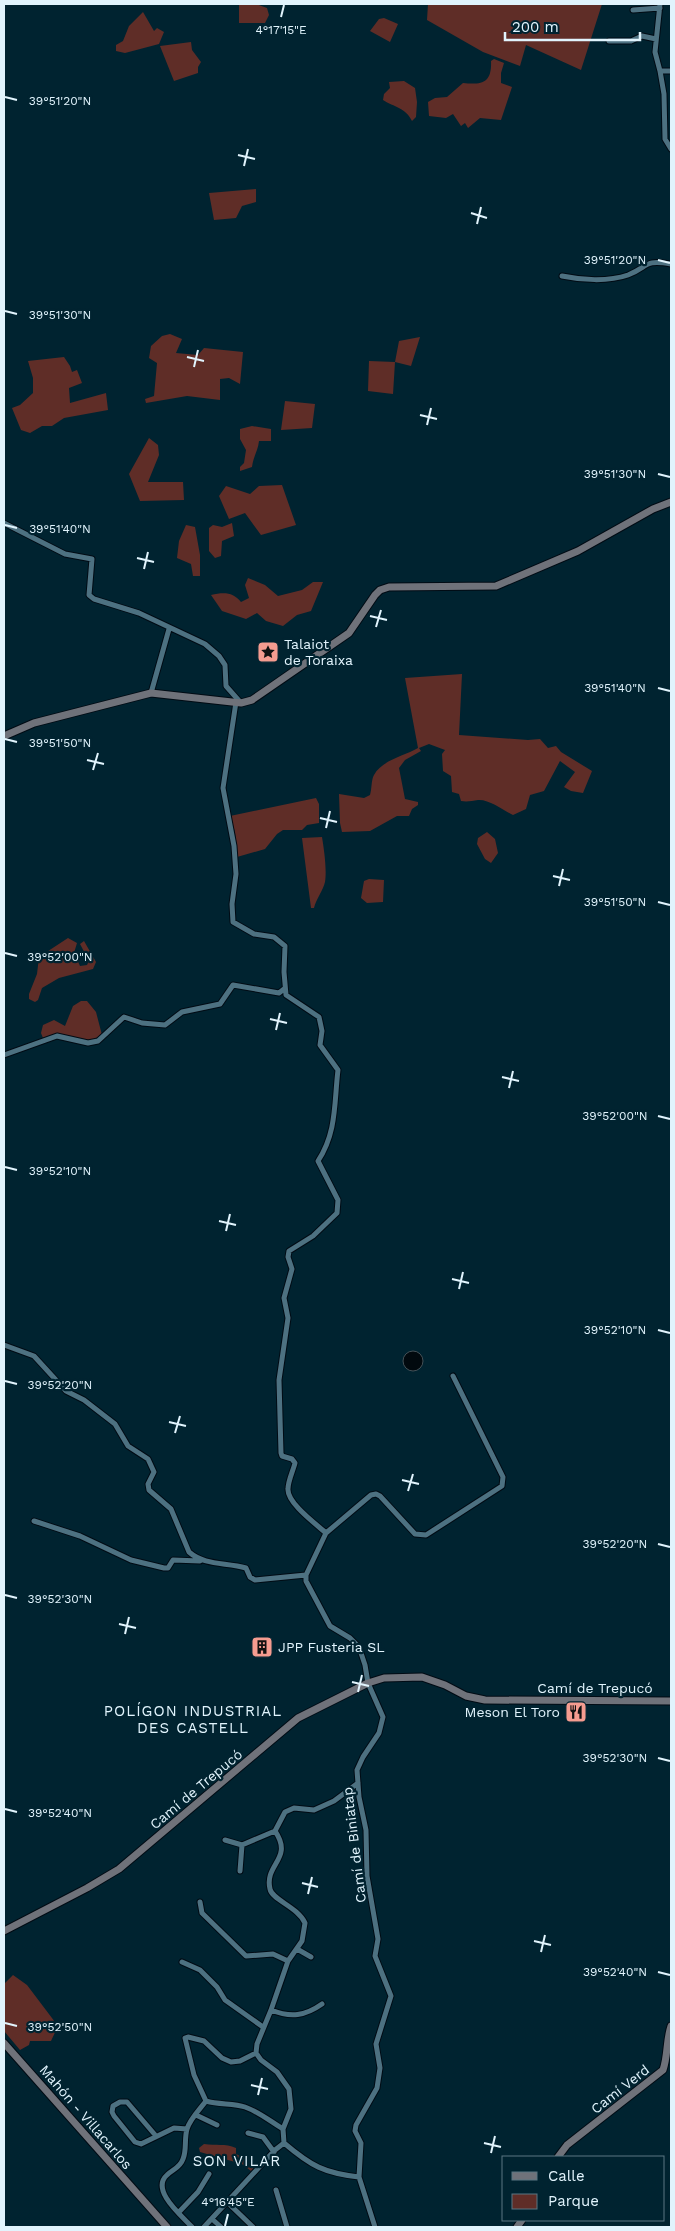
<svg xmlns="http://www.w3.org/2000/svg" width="675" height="2231" font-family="'Work Sans',sans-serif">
	<rect width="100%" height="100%" fill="#002330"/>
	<path fill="#5f2d27" d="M239,4H256L267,8L269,15L265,23H239Z
		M428,4H602L581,70L526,45L520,66L483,52L427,20Z
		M143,12L154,31L157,28L164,32L159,44L125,53L116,51V45L123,41L129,26Z
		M384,18L398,24L390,42L370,31L379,19Z
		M191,42L192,50L201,62L198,67V73L174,81L160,46Z
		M494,59L504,63L501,73V83L512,87L501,120L480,118L468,128L465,123L461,126L453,114L446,118L429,116L428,102L435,98L447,97L463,83C482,85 492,83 491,61Z
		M404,81L415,88L417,102L416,117L412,121C406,108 394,107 383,100L384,94L390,88L389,82Z
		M256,189V202L242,206L236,218L214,220L209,193Z
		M170,334L182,339L176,353L198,355L204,348L243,352L240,384L229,378L220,379V400L187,396L146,403L145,399L154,396L157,363L149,358L151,346L162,336Z
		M420,337L411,366L395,362L393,394L368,391L369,361L395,362L399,341Z
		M64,357L70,366L72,372L77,370L82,383L69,388L70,403L106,393L108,410L64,418L52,426H42L30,433L21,430L12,408L20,405L33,393V378L28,361Z
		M285,401L315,404L312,428L281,430Z
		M252,426L271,429V441H259C258,451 253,457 252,467L240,471V467L244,463L246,450L240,439V429Z
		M149,438L158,445L159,455L148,482H183L184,500L140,501L129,474Z
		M282,485L296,525L261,535L245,513L229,519L219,496L226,486L250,494L259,486Z
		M232,523L234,536L222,541L221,556L215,558L209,551V528L213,525L222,527Z
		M186,525L195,527L200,555V576H193L191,564L177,558L179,541Z
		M248,578L265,585L278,596L302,590L313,582H323L311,611L297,615L283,626L266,621L257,613L246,619L222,611L211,595C224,592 233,592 241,602L249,598L245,585Z
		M462,674L459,735L528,740L540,739L548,748L556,746L561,752L592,771L583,793L571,791L564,787L575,772L560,761L544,791L530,795L526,809L513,815C503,810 489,799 478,800C472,801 467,802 461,801L459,794L452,792L451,776L443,771L442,754L445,750L429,744L419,748L421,751L405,760L399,768L405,799L418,802V805L412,809L409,816H397L370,831L342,832L340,823L339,794L364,798L370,795C372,789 371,780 374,775C382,760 404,756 418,748L405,678Z
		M316,798L319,804V823L307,825L302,830H283L277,834L265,849L237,857L235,832L230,816Z
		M487,832L495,839L498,853L491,863L485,859L477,844L478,838Z
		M322,837C324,849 327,870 325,882C323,891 316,899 314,908H311L302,838Z
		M369,879L384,880L383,902L367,903L361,898L364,881Z
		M68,938L77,943L74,953L80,966L87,965L89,961L80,944L84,941L96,962L93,969L59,978L42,988L38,1000L35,1002L29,999V994L37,974L39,957Z
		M81,1001H87L96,1012L102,1035L88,1042L57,1035L43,1038L41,1033L43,1025L54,1020L65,1026L73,1006Z
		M13,1975L27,1985L58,2026L51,2041H30L29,2045L20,2050L4,2031V1984Z
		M204,2144C216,2146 225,2143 236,2148V2154L251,2161V2166L254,2169L251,2171L242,2164L200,2152L199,2148Z"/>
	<path fill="#01090e" stroke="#445056" d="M403 1361a10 10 0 1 1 20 0a10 10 0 1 1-20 0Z"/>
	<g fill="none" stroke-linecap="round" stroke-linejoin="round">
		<g stroke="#000b14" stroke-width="7">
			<path id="street" d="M660,4L655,52L660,71L664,94L665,139L671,149
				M633,10L660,8
				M609,41H631L642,36L656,39
				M660,71H671
				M562,276C581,280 608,282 628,275C649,267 643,259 671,264
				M4,523L65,554L92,559L89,595L94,599L139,613L205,644L219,656L225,665L226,686L241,703
				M151,693L169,629
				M236,702L223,788L234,846L236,874L232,904L233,922L254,934L274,937L285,946L284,972L286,995L319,1017L322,1031L320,1045L338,1070C334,1103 337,1132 318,1161L338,1200L337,1213L313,1236L289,1251L288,1257L292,1269L284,1298L288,1318L279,1380L281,1453L282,1456L292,1459L295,1463C293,1471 288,1481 288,1489C287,1503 316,1524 326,1533
				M4,1055L57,1036L88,1043L98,1041L124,1017L142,1023L165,1025L182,1012L220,1004L233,985L279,993L284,989
				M4,1345L34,1356L66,1391L84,1400L115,1424L128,1446L148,1459L154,1472L148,1484L149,1490L171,1509L189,1552C205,1566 226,1562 246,1568L250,1577L255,1580L306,1575
				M34,1521L80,1536L131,1560L164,1568H168L173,1560L200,1561
				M225,1840L242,1845
				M240,1871L242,1845L275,1831
				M200,1902L202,1913L246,1956L273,1954L288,1961
				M297,1949L311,1957
				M182,1962L200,1970L217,1987L225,2000L263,2027
				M271,2010C291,2018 305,2016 322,2004
				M256,2053L240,2061L231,2062L222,2058L204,2041L188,2037L185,2038L194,2075L206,2101C219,2105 233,2103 245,2107C259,2112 270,2121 283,2129
				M196,2115L217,2125
				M248,2133L263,2137L274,2152
				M156,2136L127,2102H120L113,2106L112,2112L114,2116L135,2142L141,2144L174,2128L187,2129
				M284,2143L283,2129L291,2109L289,2089L277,2072L261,2060L256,2053L257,2044L271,2010L288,1961L302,1941L305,1923C298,1907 272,1900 270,1889C264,1864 294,1859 275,1831L285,1812L294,1808L314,1810L334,1801L358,1783
				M284,2143C311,2166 324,2173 359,2177
				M276,2190L287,2227
				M227,2202L253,2227
				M179,2212L198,2192L209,2174
				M212,2219L221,2227
				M192,2227C182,2216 150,2190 167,2175C173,2169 180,2168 183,2159C187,2150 184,2139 187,2129C190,2119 200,2109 206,2101
				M204,2227L275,2150L284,2143
				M375,2227L359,2177L361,2143L355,2131L356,2125L377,2088L380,2068L376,2044L391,1996L375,1956L378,1939L367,1876L366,1830L359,1797L357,1770L363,1757L379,1733L383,1717L368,1683L365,1665L359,1647L350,1638L330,1626L306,1581V1575L326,1533L371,1495L376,1494L380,1496L415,1534L426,1535L502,1486L503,1477L453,1376"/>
		</g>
		<g stroke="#000b14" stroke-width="9">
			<path id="secondary" d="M4,736L34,723L151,693L241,703L252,700L349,633L375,595L380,590L389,587L496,586L578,551L653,509L671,502
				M4,1931L87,1888L119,1869L298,1718L368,1683L384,1678L422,1677L445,1685L466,1696L485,1700L671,1701
				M4,2043L167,2227
				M558,2157L567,2145L663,2070C668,2056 666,2041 671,2026
				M517,2227L522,2220"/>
		</g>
		<use href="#street" stroke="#4d7181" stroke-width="5"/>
		<use href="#secondary" stroke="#6f727a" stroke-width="7"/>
	</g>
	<path fill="none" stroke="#e1f4fd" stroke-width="2" d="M281,17L284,5M5,97L17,100M238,155L255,159M244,166L248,149M471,213L487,218M477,224L481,207M658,260L670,263M5,311L17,314M187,357L204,361M194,367L198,350M420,415L437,419M427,425L431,408M658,474L670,477M5,525L17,528M137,558L154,562M144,569L148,552M370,616L387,620M376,627L381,610M658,688L670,691M5,739L17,742M87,760L104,764M93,770L98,753M320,818L337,822M326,828L330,811M553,876L570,880M559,886L563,869M658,902L670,905M5,953L17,956M270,1019L287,1023M276,1030L280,1013M502,1077L519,1081M509,1088L513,1071M658,1116L670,1119M5,1167L17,1170M219,1221L236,1225M226,1231L230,1214M452,1279L469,1283M459,1289L463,1272M658,1330L670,1333M5,1381L17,1384M169,1422L186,1426M175,1433L180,1416M402,1480L419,1484M408,1491L413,1474M658,1544L670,1547M5,1595L17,1598M119,1624L136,1628M125,1634L129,1617M352,1682L369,1686M358,1692L362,1675M658,1758L670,1761M5,1809L17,1812M302,1883L318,1887M308,1894L312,1877M534,1941L551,1945M541,1952L545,1935M658,1972L670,1975M5,2023L17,2026M251,2085L268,2089M258,2095L262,2078M484,2143L501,2147M491,2153L495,2136M225,2226L228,2214"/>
	<defs>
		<g id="sight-square" transform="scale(1.125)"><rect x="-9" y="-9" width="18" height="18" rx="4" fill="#f59c90" stroke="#002330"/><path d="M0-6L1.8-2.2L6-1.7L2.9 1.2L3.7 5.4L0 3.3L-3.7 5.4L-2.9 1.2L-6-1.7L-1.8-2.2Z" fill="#111"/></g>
		<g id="building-square" transform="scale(1.125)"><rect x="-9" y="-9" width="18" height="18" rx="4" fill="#f59c90" stroke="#002330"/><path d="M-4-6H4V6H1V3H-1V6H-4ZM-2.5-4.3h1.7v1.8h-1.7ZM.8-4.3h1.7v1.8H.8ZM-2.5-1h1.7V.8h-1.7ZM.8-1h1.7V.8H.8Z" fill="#111"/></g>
		<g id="restaurant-square" transform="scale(1.125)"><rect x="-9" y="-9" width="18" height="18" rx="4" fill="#f59c90" stroke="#002330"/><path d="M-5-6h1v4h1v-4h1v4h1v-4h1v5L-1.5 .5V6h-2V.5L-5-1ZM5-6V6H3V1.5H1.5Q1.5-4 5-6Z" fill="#111"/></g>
	</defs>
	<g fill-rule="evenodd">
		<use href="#sight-square" x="268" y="652"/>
		<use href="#building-square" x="262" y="1647"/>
		<use href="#restaurant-square" x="576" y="1712"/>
	</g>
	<g text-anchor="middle" stroke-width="4.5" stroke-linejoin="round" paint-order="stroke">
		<g font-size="14" fill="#e1f4fd" stroke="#002330" text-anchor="start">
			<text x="284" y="649">Talaiot<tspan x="284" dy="16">de Toraixa</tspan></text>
			<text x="278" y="1652">JPP Fusteria SL</text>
			<text x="560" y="1717" text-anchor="end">Meson El Toro</text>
		</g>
		<g font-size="14" fill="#e1f4fd" stroke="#002330">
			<text x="595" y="1693">Camí de Trepucó</text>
			<text transform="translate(196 1789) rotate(-40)" y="5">Camí de Trepucó</text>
			<text transform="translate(354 1845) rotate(-97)" y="5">Camí de Biniatap</text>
			<text transform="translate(620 2089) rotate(-38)" y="5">Camí Verd</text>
			<text transform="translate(86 2117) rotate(49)" y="5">Mahón - Villacarlos</text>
		</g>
		<g font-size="15" letter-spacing="1" fill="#e1f4fd" stroke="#002330">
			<text x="193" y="1716">POLÍGON INDUSTRIAL<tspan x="193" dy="17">DES CASTELL</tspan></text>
			<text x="237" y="2166">SON VILAR</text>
		</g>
	</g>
	<g font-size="12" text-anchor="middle" fill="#e1f4fd" stroke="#002330" stroke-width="4.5" stroke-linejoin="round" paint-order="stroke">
		<text x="281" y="34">4°17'15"E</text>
		<text x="60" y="105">39°51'20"N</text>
		<text x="615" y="264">39°51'20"N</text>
		<text x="60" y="319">39°51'30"N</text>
		<text x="615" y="478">39°51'30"N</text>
		<text x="60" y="533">39°51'40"N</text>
		<text x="615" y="692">39°51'40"N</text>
		<text x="60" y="747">39°51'50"N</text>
		<text x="615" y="906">39°51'50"N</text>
		<text x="60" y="961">39°52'00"N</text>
		<text x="615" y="1120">39°52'00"N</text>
		<text x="60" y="1175">39°52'10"N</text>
		<text x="615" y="1334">39°52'10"N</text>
		<text x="60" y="1389">39°52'20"N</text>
		<text x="615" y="1548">39°52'20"N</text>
		<text x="60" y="1603">39°52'30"N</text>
		<text x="615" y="1762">39°52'30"N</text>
		<text x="60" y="1817">39°52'40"N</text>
		<text x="615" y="1976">39°52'40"N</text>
		<text x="60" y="2031">39°52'50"N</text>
		<text x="228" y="2206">4°16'45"E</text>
	</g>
	<rect width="675" height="2231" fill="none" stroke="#e1f4fd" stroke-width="10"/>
	<rect x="502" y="2156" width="162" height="65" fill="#002330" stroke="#5a7782"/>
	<rect x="512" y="2172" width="25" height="8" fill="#6f727a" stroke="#5a7782"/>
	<text x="548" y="2181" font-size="15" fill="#e1f4fd">Calle</text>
	<rect x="512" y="2194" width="25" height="15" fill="#5f2d27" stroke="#5a7782"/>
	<text x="548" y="2206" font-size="15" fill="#e1f4fd">Parque</text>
	<path d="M505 32v8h135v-8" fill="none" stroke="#e1f4fd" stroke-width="2.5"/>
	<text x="512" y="32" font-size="15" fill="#e1f4fd" stroke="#002330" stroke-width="4" paint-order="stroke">200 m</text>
</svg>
